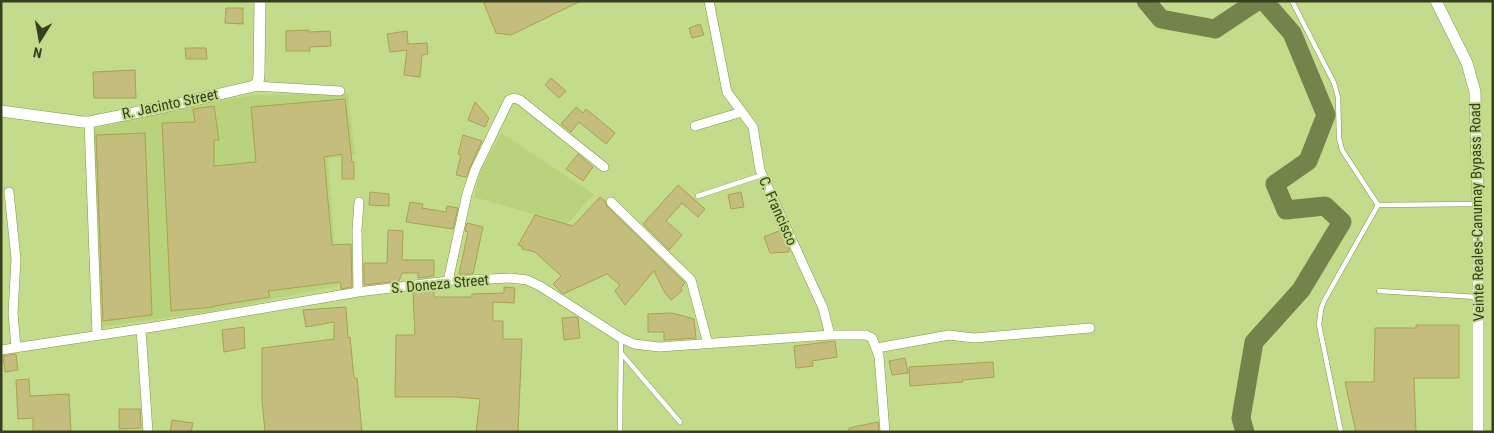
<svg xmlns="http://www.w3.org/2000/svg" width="1494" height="433" font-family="'Roboto Condensed',sans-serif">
	<rect width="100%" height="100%" fill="#c3dc8c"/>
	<path fill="#b8d37b" d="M348,94L355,155L328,159L338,286L215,311L100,327L93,129L188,105L254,95Z
		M501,133L594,194L567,224L474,197L479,175Z"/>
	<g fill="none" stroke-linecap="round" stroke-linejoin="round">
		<path stroke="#73844b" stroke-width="19" d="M1146,1L1161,19L1215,29L1257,1
			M1245,432L1241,418L1254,342L1301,290L1342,222L1325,206L1286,210L1275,184L1308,161L1326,115L1292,33L1264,1"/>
	</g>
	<path fill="#c4bd7d" stroke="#aaa14c" d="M483,1H581L511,35L496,33Z
		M226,8H243V24L225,23Z
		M700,24L704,35L692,38L689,28Z
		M309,30V32L330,31L331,46L309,47L310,51H286V31Z
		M407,31L408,44L427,43L428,54L422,55L420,77L404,75L407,50L390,52L387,34Z
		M185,48H206L207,59H186Z
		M135,70L136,98H94L93,72Z
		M551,78L566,91L559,98L545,85Z
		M345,99L352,162H354V179H342V154L324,157L332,245L351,244L352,287L341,289L340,282L268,291L270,297L214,306V307L171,311L162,123L195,122L193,109L214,106L219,140H214V166L256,162L251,107Z
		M475,102L489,118L485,127L468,120Z
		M576,107L583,113L586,109L615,133L606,144L579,122L571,132L561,124Z
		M145,133L152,315L103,321L96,135Z
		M463,135L482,141L466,177L456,175L461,155L458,154Z
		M578,154L593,167L583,181L566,169Z
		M678,185L705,209L698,217L682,203L666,221L682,235L669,250L643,224Z
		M370,192L389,194V206L369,205Z
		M741,192L744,207L731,209L728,195Z
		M600,197L605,201L607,206L685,283L681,288L682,291L671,300L665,293L654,271L625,305L615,291L620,285L607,274L563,294L553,284L561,276L535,252L522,249L523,247L518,245L535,215L573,226Z
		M410,202L423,204L422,208L446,212L447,206L458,208L453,229L406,222Z
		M467,223L483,227L473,274H459L468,232L465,231Z
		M388,230L403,231L402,260H434V276L418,278V273H402L399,281L364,285V263H387Z
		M781,230L789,248V252L770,253L764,237Z
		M504,287L515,288L514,303L493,302V321H503V339H522L518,432H476L480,399L456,397H395L396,335H415L413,292L434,289V297H472V294L504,293Z
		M346,307L348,338L350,337L354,378H357L362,432H265L262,401V348L334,339V322L306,327L303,310Z
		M672,313L694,319L696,338L664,340V332H648V314Z
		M576,317L578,318L580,338L564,340L562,318Z
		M1416,325H1459V378H1414L1416,432H1356L1345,382H1374L1375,328H1416Z
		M244,327L245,348L224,352L222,330Z
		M835,341L837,357L812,361L813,366L796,368L794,346Z
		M16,354L18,370L5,372L3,356Z
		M905,358L908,373L892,375L889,361Z
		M993,362L994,377L962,380L963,382L910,386L909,367Z
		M29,379L30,396L69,394L71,432H33V418L18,419L16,380Z
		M119,409H140L141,428L119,429Z
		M172,420L193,423L191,432H170Z
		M878,422L879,432H849V428Z"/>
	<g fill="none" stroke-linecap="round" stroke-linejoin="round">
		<g stroke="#809749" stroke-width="5.5">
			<path id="lane" d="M1292,1L1334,83L1338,97L1339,138L1342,150L1378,205
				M698,196L762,175
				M1378,205L1476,204
				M1379,291L1477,297
				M621,353L680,422
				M620,432L621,338
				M1341,432L1319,325L1321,309L1324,301L1378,205"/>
		</g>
		<g stroke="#809749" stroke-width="10">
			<path id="street" d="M709,1L727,92L753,127L760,170L823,308L830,335
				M254,86L340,91
				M89,122L97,335
				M695,126L742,112
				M9,192L16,259L13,313L16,348
				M611,202L691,280L708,344
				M448,281L467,194L475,170L509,100L514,98L520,100L604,167
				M358,292L357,230L359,202
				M141,329L148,432
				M877,348L949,335L974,338L1090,328
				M1,350L160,326L358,292L448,281L511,278L527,280L540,286L621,338L634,344L659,347L830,335H866L872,338L879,356L885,432"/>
		</g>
		<g stroke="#809749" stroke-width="12">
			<path id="secondary" d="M1436,1L1467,63L1475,92L1478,204V432
				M1,111L82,122H89L164,107L254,86L258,82L259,75L260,1"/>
		</g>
		<use href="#lane" stroke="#fff" stroke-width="4.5"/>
		<use href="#street" stroke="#fff" stroke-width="9"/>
		<use href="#secondary" stroke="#fff" stroke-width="11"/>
	</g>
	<g text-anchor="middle" stroke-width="4" stroke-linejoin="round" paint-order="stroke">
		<g font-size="15" fill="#36401f" stroke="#c3dc8c">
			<text transform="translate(170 104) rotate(-12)" y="5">R. Jacinto Street</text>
			<text transform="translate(778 211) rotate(66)" y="5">C. Francisco</text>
			<text transform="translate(1477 212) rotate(-91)" y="5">Veinte Reales-Canumay Bypass Road</text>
			<text transform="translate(440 284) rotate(-5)" y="5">S. Doneza Street</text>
		</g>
	</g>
	<rect width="1494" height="433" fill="none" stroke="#36401f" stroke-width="5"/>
	<g transform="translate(40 40) rotate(191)" stroke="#c3dc8c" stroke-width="4" paint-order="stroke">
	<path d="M0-4L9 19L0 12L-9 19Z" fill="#36401f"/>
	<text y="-8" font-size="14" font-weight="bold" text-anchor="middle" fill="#36401f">N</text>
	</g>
</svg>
